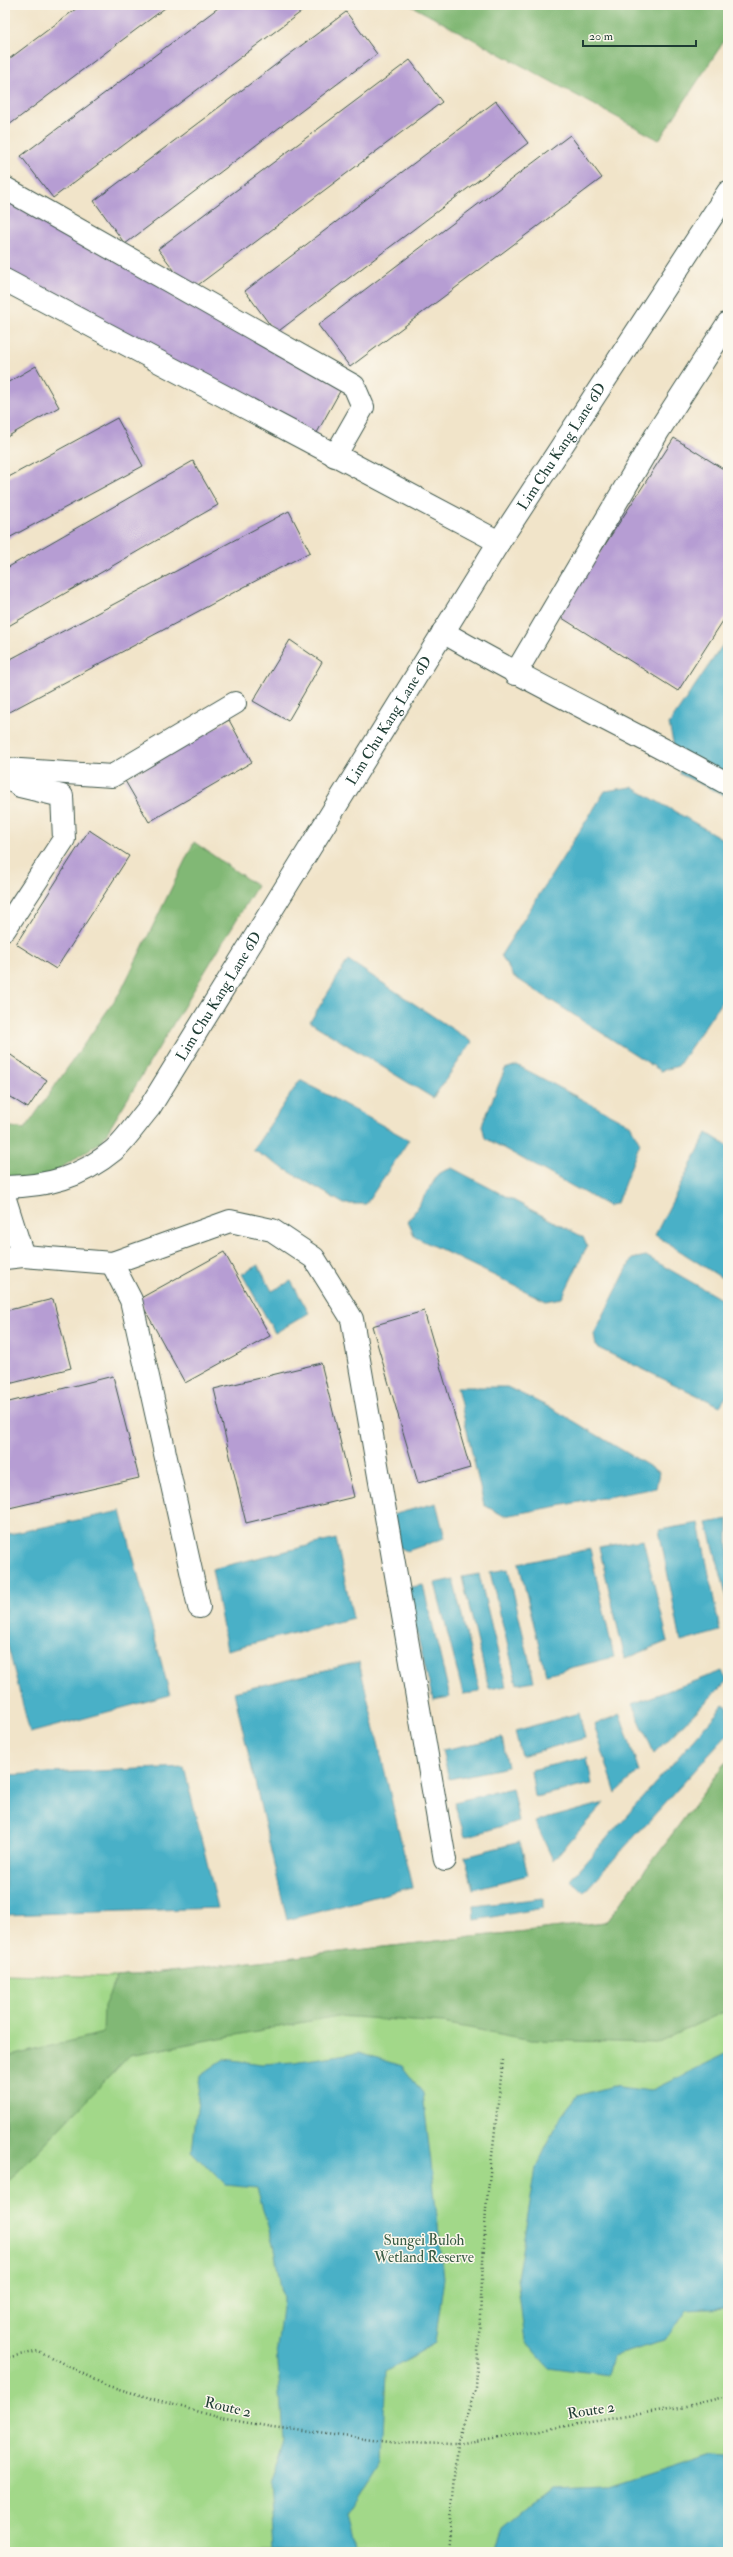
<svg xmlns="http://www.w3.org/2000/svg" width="733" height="2557" font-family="'IM FELL Double Pica',serif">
	<rect width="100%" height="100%" fill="#fbf7ec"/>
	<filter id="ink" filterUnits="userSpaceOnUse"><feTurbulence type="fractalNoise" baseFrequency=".025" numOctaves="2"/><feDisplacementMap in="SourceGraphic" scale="8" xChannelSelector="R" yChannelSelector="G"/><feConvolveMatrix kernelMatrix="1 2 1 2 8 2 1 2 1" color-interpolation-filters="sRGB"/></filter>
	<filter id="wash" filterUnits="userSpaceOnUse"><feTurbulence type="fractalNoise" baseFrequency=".012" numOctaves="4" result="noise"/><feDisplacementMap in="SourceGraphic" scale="16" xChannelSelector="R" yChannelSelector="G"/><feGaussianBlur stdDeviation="0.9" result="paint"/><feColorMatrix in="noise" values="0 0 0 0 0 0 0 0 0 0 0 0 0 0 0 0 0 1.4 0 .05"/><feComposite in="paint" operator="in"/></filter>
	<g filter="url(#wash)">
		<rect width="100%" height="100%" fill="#f1e4c9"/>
		<path fill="#a2d889" stroke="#608a5e" d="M728,1760V2552H5V1974L117,1977L606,1922Z"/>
		<path fill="#81b875" stroke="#507a54" d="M410,5H728V35L659,140Z
			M194,842L257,886L102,1141L44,1179H5V1126L25,1129L121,991Z
			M728,1760V2010L656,2043L531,2040L443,2023L337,2016L130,2055L5,2185V2035L11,2056L103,2033L104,2006L117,1977L606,1922Z"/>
		<path fill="#48b0c7" stroke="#34767e" d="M728,637V797L680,774L669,724Z
			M632,787L728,842V992L678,1066L661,1071L513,976L501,955L605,791Z
			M348,960L472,1042L433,1098L310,1022Z
			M517,1065L630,1125L640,1143L617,1203L608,1206L485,1138L482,1125L505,1069Z
			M300,1080L409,1140L366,1204H344L253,1150Z
			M707,1133L728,1146V1282L655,1235Z
			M452,1168L583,1237L587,1246L562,1298L546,1301L415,1237L408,1222L439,1173Z
			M646,1256L728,1303V1394L720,1406L596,1347L594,1334L632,1259Z
			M258,1265L272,1291L291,1281L309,1313L275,1333L242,1274Z
			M457,1387H507L555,1410L659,1472L656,1488L504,1516L484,1505Z
			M436,1503L445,1538L407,1551L397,1546L392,1515Z
			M121,1511L170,1695L30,1733L5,1635V1535Z
			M728,1519V1601L707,1523Z
			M699,1523L720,1631L681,1642L659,1530Z
			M336,1539L353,1618L227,1650L212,1569Z
			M643,1540L668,1641L625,1659L599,1547Z
			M590,1549L614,1657L546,1674L519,1564Z
			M508,1569L534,1681L517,1684L490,1572Z
			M479,1574L506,1686L489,1689L462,1577Z
			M453,1579L480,1692L463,1694L435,1583Z
			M423,1585L450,1697L433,1700L406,1588Z
			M359,1662L412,1887L287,1920L234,1692Z
			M722,1671L727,1681L654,1753L632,1704Z
			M724,1705L728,1708V1734L584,1892L570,1880Z
			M579,1713L585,1738L521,1756L515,1731Z
			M620,1714L639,1771L616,1793L594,1725Z
			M502,1738L508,1767L449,1779L442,1750Z
			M587,1757L592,1784L535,1797L531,1770Z
			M184,1767L218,1908L5,1915V1775Z
			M512,1788L519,1821L465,1837L454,1802Z
			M604,1803L553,1860L535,1822Z
			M520,1842L528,1875L473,1889L465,1856Z
			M543,1898V1908L475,1920L474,1906Z
			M359,2052L402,2066L423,2093L444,2278L435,2343L386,2372L382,2457L347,2514L355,2552H273L269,2479L283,2440L277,2348L283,2299L273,2244L257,2188L225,2185L192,2151L201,2075L224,2059L262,2064L294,2062Z
			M728,2053V2308L686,2310L665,2341L613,2356L608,2375L548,2367L525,2341L517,2278L536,2168L561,2116L577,2096L612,2086L650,2091Z
			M711,2454L728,2455V2552H495L504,2527L549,2490L606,2488Z"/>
		<g id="blocks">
			<path fill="#b69dd3" d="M81,5H169L5,128V62Z
				M222,5H302L305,9L53,198L21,156Z
				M346,12L377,54L125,244L94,201Z
				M410,60L442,102L190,291L158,249Z
				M496,101L528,143L276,333L245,291Z
				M570,135L602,178L350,367L318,325Z
				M5,199L344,384L313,440L5,271Z
				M36,366L59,407L5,438V384Z
				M117,418L143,466L5,540V479Z
				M674,438L728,472V613L678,691L559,616Z
				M193,461L218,505L5,628V569Z
				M289,511L310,552L5,714V662Z
				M290,640L322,662L288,721L253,701Z
				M229,720L252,762L149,822L124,779Z
				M89,830L129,856L56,969L16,944Z
				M5,1051L47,1080L28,1108L5,1094Z
				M224,1252L270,1336L185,1383L139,1299Z
				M53,1299L71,1368L5,1385V1311Z
				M424,1311L470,1468L418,1483L372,1326Z
				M321,1363L354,1497L246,1523L214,1389Z
				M113,1376L139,1478L5,1509V1403Z"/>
		</g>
	</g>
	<g filter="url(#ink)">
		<use href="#blocks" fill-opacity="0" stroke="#3e564a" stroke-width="1"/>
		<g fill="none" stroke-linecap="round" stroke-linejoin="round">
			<g stroke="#3e564a" stroke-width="24">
				<g id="minor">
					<path d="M5,188L354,386L363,407L335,456"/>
					<path d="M5,280L499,542"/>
					<path d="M443,632C536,686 634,732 728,784"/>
					<path d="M515,674L659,430L728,323"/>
					<path d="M5,769L112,776L235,703"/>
					<path d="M5,775L20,786L62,796L64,839L5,929"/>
					<path id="s1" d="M5,1187C48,1186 80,1178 114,1150C127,1138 138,1121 150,1107L499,542L728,192"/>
					<path d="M5,1199L23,1256"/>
					<path d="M5,1258L23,1256L112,1263L230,1221L272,1230L314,1258L352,1319L445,1860"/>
					<path d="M112,1263L131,1300L199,1607"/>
				</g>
			</g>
			<path stroke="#3e564a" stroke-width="2.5" stroke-dasharray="1 3" stroke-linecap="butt" d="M5,2358L39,2351L105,2385L220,2418L272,2427L397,2443L457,2444L687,2406L728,2396
				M447,2552L457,2444L476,2388L486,2208L503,2060"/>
			<use href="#minor" stroke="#fff" stroke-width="22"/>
		</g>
	</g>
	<g text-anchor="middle" stroke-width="3" stroke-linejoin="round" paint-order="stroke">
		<g font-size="15" fill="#1f3d34" stroke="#fbf7ec">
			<text dy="5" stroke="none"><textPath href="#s1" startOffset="952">Lim Chu Kang Lane 6D</textPath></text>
			<text dy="5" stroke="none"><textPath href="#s1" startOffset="628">Lim Chu Kang Lane 6D</textPath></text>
			<text dy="5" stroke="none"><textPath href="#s1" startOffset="304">Lim Chu Kang Lane 6D</textPath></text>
			<text transform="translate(228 2407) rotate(13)" y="5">Route 2</text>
			<text transform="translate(591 2410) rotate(-9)" y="5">Route 2</text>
		</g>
		<g font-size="15" fill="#395c45" stroke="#fbf7ec">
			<text x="424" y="2245">Sungei Buloh<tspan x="424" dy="17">Wetland Reserve</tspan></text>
		</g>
	</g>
	<rect width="733" height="2557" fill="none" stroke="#fbf7ec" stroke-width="20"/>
	<path d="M583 40v6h113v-6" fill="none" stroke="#1f3d34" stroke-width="2"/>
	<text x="589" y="40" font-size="12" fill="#1f3d34" stroke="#fbf7ec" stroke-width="3" paint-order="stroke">20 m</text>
</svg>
